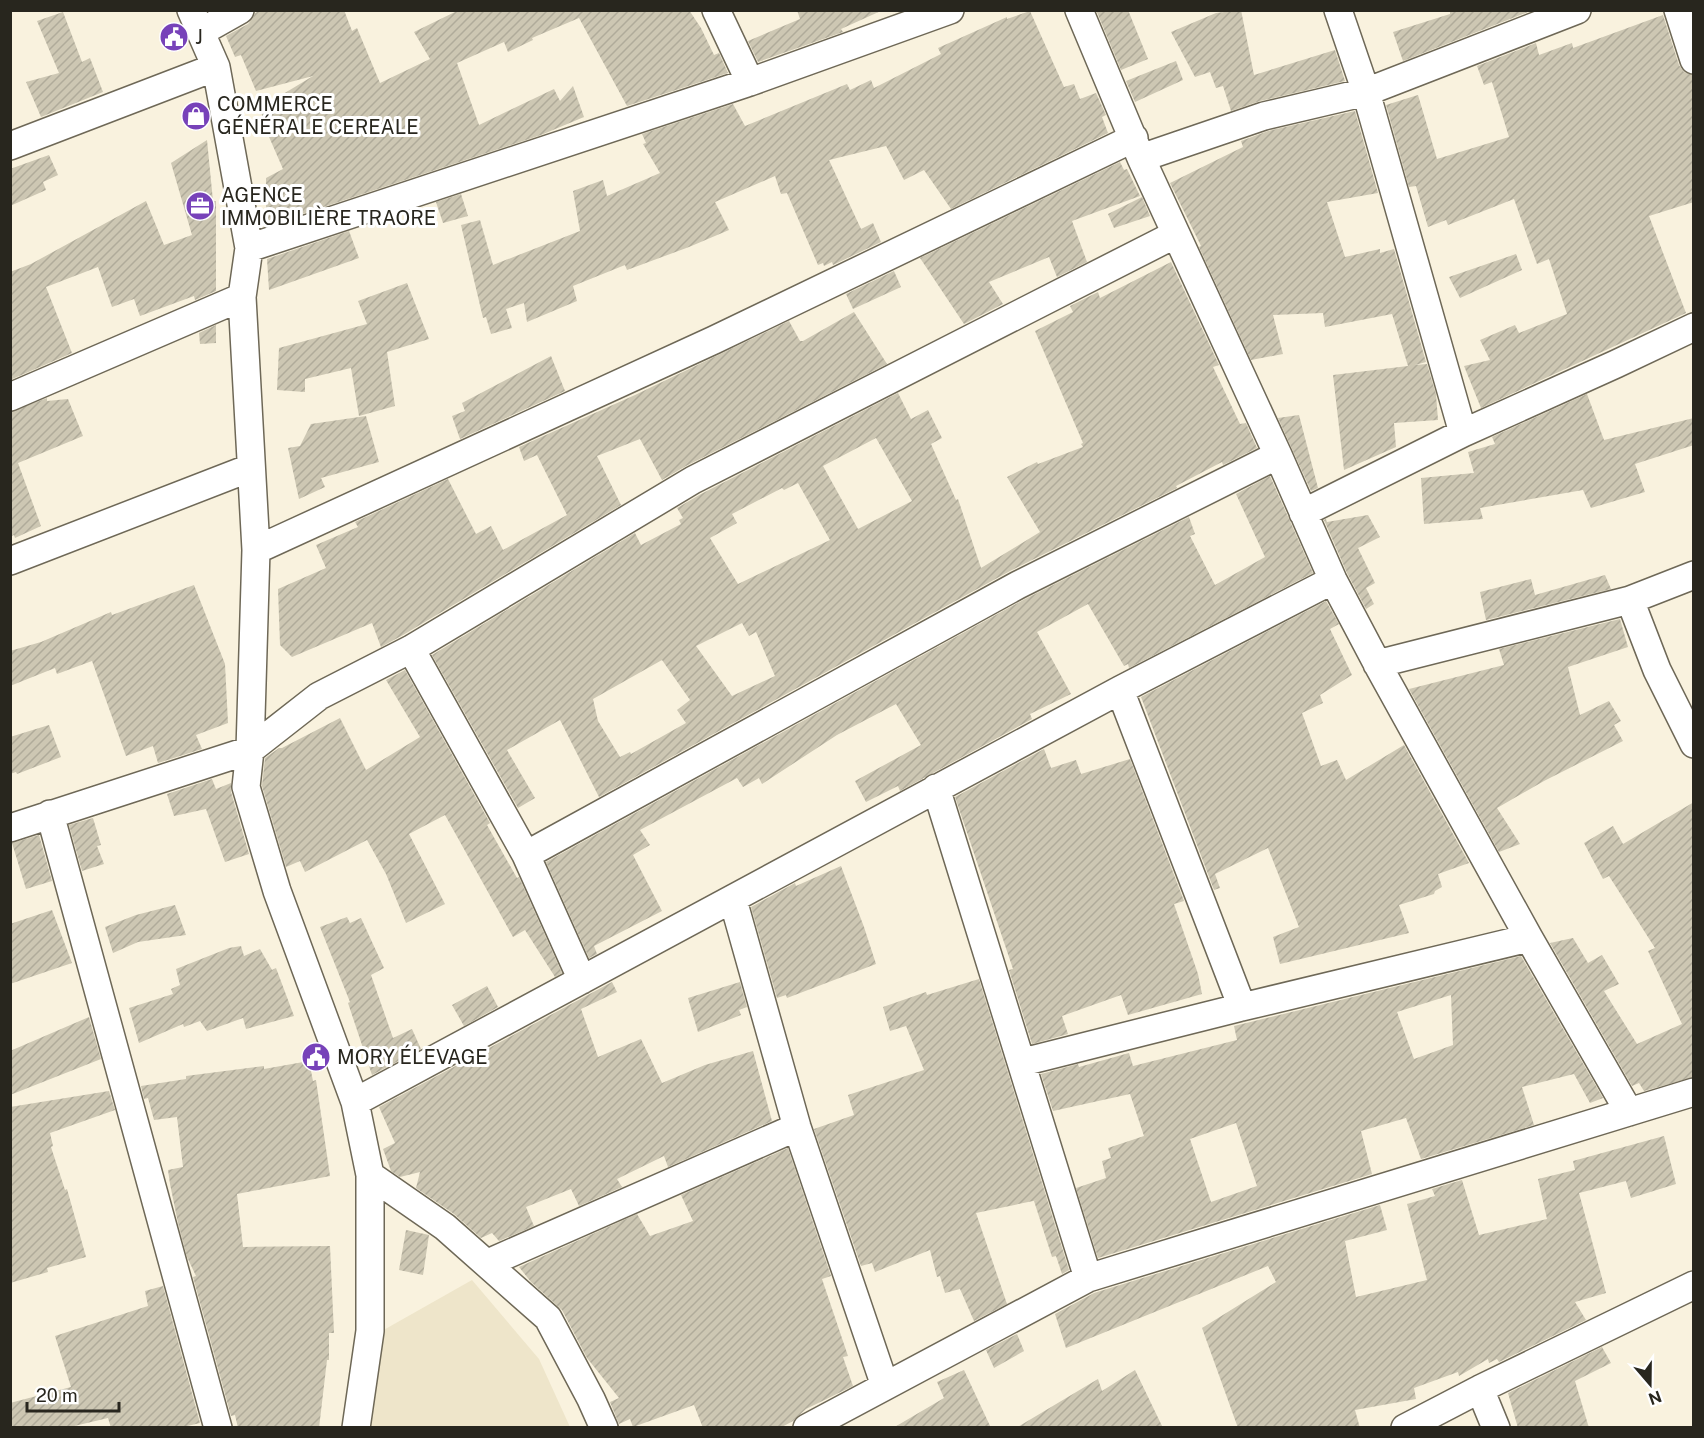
<svg xmlns="http://www.w3.org/2000/svg" width="1704" height="1438" font-family="'Public Sans',sans-serif">
	<defs>
		<pattern id="building-hatch" width="6" height="6" patternUnits="userSpaceOnUse" patternTransform="scale(1.5)"><rect width="6" height="6" fill="#cdc7b3"/><path d="M-1 1l2-2M0 6l6-6M5 7l2-2" fill="none" stroke="#b0ab9a"/></pattern>
	</defs>
	<rect width="100%" height="100%" fill="#f9f2de"/>
	<path fill="#eee5ca" d="M472,1280L539,1359L570,1427L359,1428L373,1336Z"/>
	<path fill="url(#building-hatch)" fill-rule="evenodd" d="M261,10H344L352,31L357,28L380,83L430,59L414,32L459,10H689L701,28L714,55L719,53L728,73L627,106L579,18L532,38L533,40L508,52L504,42L457,63L479,125L554,89L560,101L573,86L584,117L541,135L266,226V178L283,169L266,130L260,108L313,76L256,91L241,55L235,57L226,36L248,24L253,18L255,13Z
		M797,10H883L841,29L843,32L758,62L748,41L800,19Z
		M1096,10H1128L1148,59L1121,70Z
		M1241,10L1254,75L1335,50L1345,81L1260,101L1231,111L1223,86L1216,88L1210,72L1195,77L1171,32L1216,13Z
		M1450,10H1528V12L1403,61L1393,32L1450,14Z
		M1030,11L1064,87L1074,84L1080,99L1096,93L1106,115L1102,117L1108,133L951,209L924,170L904,180L886,146L829,160L861,229L873,223L881,242L833,265L832,262L824,266L823,263L818,265L787,193L781,194L775,176L715,202L729,230L689,247L627,270L625,265L573,286L577,301L527,322L524,303L506,309L512,328L491,334L486,317L483,318L461,225L480,220L493,265L580,231L573,191L603,180L607,196L660,173L643,144L646,143L642,134L733,104L745,126L847,84L850,90L871,80L874,88L941,54L938,48L1007,17V19Z
		M63,12L82,62L90,58L103,92L41,117L26,82L59,73L37,21Z
		M1663,15L1679,65L1684,72L1694,75V202L1649,216L1686,313L1481,408L1464,366L1490,360L1480,340L1515,325L1519,333L1567,314L1549,259L1537,264L1514,199L1448,225L1446,220L1428,227L1416,186L1409,187L1386,105L1418,95L1437,159L1509,137L1492,82L1484,85L1477,66L1536,43L1539,55L1572,43L1573,48Z
		M1176,61L1183,80L1135,102L1126,81Z
		M1355,111L1378,193L1327,202L1345,257L1380,249V253L1394,249L1426,362L1415,365L1427,364L1436,394L1438,420L1394,423L1396,447L1344,470L1333,375L1408,366L1392,314L1325,327L1323,313L1273,315L1283,354L1251,360L1199,247L1201,246L1170,183L1243,147L1241,141L1268,131Z
		M207,140L213,201H216V291L195,300L194,296L140,316L134,299L112,307L98,267L46,287L72,353L10,380V272L31,264L146,201L164,245L192,235L171,163Z
		M49,155L58,175L43,182L46,190L10,206V169Z
		M1120,162L1124,170L1127,169L1140,196L1072,221L1087,262L1057,277L1049,257L989,282L1003,304L964,324L920,258Z
		M461,194L468,216L443,223L436,202Z
		M1142,197L1150,216L1114,228L1108,214Z
		M349,231L359,258L269,290L267,259Z
		M1516,254L1522,270L1460,298L1449,277Z
		M1171,262L1219,365L1213,367L1240,424L1246,423L1257,448L1223,465L1222,462L1176,486L1177,488L1010,571L599,797L560,720L507,750L535,798L518,808L432,655L635,533L641,545L681,524L679,520L683,518L677,508L701,494L898,393L911,419L928,410L942,438L931,444L956,500L958,499L981,568L1040,532L1007,477L1037,462L1038,464L1083,447L1081,444L1083,443L1035,331L1073,312L1070,306L1098,292L1100,298ZM876,438L912,501L858,529L823,466ZM798,483L830,540L738,584L710,538L737,523L732,514L782,488L784,490ZM742,623L749,636L756,632L775,676L732,696L696,646ZM662,660L690,700L677,710L686,723L631,754L630,752L620,757L598,721L593,699Z
		M894,271L901,287L853,309L846,294Z
		M407,283L429,339L387,352L395,406L359,416L351,368L305,379V392L277,390L279,348L367,324L358,301Z
		M854,312L887,364L686,466L662,480L640,439L597,456L621,505L403,635L381,647L372,623L292,657L280,645L278,589L326,568L316,545L358,527L355,522L448,479L476,534L491,526L503,550L567,515L537,455L524,461L519,447L635,395L789,321L800,341H803Z
		M216,325V343L200,344L199,333Z
		M551,356L565,391L460,439L452,416L465,411L462,403Z
		M1587,394L1604,440L1694,418V445L1635,464L1645,492L1591,508L1583,490L1480,508L1483,519L1424,524L1421,478L1474,473L1468,452L1495,444L1492,437Z
		M47,398V401L68,399L83,436L18,463L41,526L15,538L14,535L10,537V412Z
		M1299,415L1318,488L1311,491L1278,418Z
		M366,416L379,462L321,478L325,487L299,499L288,448L300,446L311,424Z
		M1270,476L1313,573L1129,668L1128,664L1124,666L1088,604L1037,632L1071,694L1030,714L1032,719L900,791L898,786L866,802L855,781L921,745L896,704L837,735L762,784L759,778L743,787L737,778L640,830L650,845L633,855L662,911L594,946L597,954L589,958L546,862L1025,599L1189,517L1195,534L1190,536L1215,585L1265,557L1236,494Z
		M1368,515L1380,537L1358,548L1375,583L1366,588L1374,604L1366,609L1347,573L1324,520L1326,519L1327,522Z
		M1605,575L1611,589L1486,620L1480,592L1531,579L1535,595Z
		M194,585L225,664L228,723L196,735L202,749L158,763L153,746L126,756L92,661L57,674L55,668L10,686V651L41,642L111,612L112,615Z
		M1326,601L1339,624L1330,629L1352,675L1320,695L1323,703L1302,713L1321,766L1337,760L1346,780L1404,745L1469,863L1438,874L1442,887L1435,891L1434,894L1399,905L1409,933L1280,964L1273,937L1299,927L1268,848L1215,874L1220,888L1214,890L1141,697Z
		M1620,619L1628,647L1568,667L1580,715L1609,701L1621,721L1614,725L1623,741L1544,781L1497,808L1520,844L1499,852L1409,689L1504,665L1499,649Z
		M405,670L490,823L487,825L517,878L519,877L562,973L555,977L525,930L513,937L445,815L409,834L445,904L406,923L386,874L367,840L305,872L300,861L286,867L262,786L265,758L279,748H282L340,718L366,770L420,737L386,680Z
		M49,725L61,757L17,774L16,772L10,774V737Z
		M1044,749L1051,768L1076,760L1081,774L1130,759L1184,901L1174,904L1198,974L1202,994L1128,1015L1121,995L1062,1016L1068,1034L1032,1044L1009,970L1013,969L955,797Z
		M212,779L216,789L231,783V792L249,854L225,862L206,809L174,816L167,794Z
		M1694,802V1077L1644,1091L1639,1083L1632,1086L1550,943L1573,938L1588,963L1602,955L1619,984L1604,991L1637,1044L1682,1024L1648,951L1655,948L1609,876L1603,879L1584,843L1613,826L1623,844Z
		M93,818L101,845L97,846L104,864L82,871L69,825Z
		M39,835L52,881L26,889L12,843Z
		M841,866L864,927L876,964L787,998L786,995L777,998L751,907L795,883L796,886Z
		M175,905L186,935L138,942L113,953L105,927L136,915Z
		M52,910L72,963L10,984V924Z
		M347,917L350,923L361,918L384,968L371,975L393,1038L412,1029L421,1049L372,1075L348,1003L350,1002L320,927Z
		M241,946L244,956L260,949L272,970L276,968L294,1016L246,1029L243,1018L207,1031L200,1021L184,1027L183,1024L139,1043L129,1008L173,994L171,989L180,985L176,969L229,948Z
		M1521,956L1603,1098L1590,1103L1574,1074L1522,1087L1534,1125L1421,1159L1406,1118L1361,1131L1372,1174L1098,1258L1076,1188L1106,1178L1102,1161L1111,1158L1108,1148L1144,1136L1130,1094L1053,1111L1041,1074L1078,1064L1079,1067L1129,1053L1133,1066L1237,1040L1234,1026ZM1451,995L1453,1045L1414,1059L1397,1012ZM1236,1123L1257,1186L1211,1202L1190,1139Z
		M979,979L1069,1270L1062,1274L1056,1256L1052,1257L1034,1201L1038,1200L976,1213L1007,1304L974,1321L960,1289L945,1293L940,1276L937,1277L930,1250L875,1272L872,1263L861,1266L814,1129L854,1115L848,1095L924,1070L906,1026L890,1031L883,1007L926,992L927,995Z
		M612,982L617,992L581,1009L598,1057L641,1039L662,1083L705,1065L753,1051L772,1121L668,1167L664,1156L617,1179L622,1187L579,1206L571,1189L526,1207L534,1226L499,1241L492,1233L481,1238L454,1214L416,1188L420,1172L400,1177L391,1171L383,1149L395,1143L379,1107Z
		M740,982L747,1007L739,1010L741,1015L698,1032L688,998Z
		M487,986L498,1007L464,1026L452,1005Z
		M89,1017L101,1059L10,1095V1051Z
		M309,1061L313,1081L316,1080L330,1176L237,1194L243,1247L330,1246L334,1333H329V1360H327L319,1428H238L235,1415L231,1416L193,1277L196,1276L187,1257L178,1223L170,1184L168,1170L183,1167L177,1117L154,1120L148,1098L144,1099L141,1086L186,1079V1076L264,1066V1069Z
		M109,1091L115,1110L50,1133L53,1146L51,1147L65,1190L67,1189L86,1257L47,1268L48,1272L10,1283V1107Z
		M1664,1136L1676,1184L1631,1198L1626,1181L1579,1193L1606,1293L1575,1302L1586,1320L1499,1362L1497,1359L1489,1363L1488,1359L1459,1376L1458,1372L1414,1388L1416,1399L1355,1410L1360,1428H1238L1202,1328L1276,1282L1268,1266L1066,1348L1055,1314L1094,1293L1380,1205L1387,1230L1345,1241L1356,1297L1427,1280L1407,1204L1435,1196L1432,1189L1462,1180L1479,1235L1547,1219L1538,1179L1575,1170L1573,1161Z
		M788,1148L831,1276L822,1279L848,1356L843,1357L853,1386L806,1409L793,1421L780,1428H703L694,1405L633,1427L630,1419L619,1424L610,1402L619,1398L587,1358L562,1310L531,1282L519,1267L637,1214L650,1236L693,1221L681,1195Z
		M406,1230L429,1235L423,1275L399,1270Z
		M163,1286L200,1423L179,1428H111L108,1418L66,1428H10V1403L71,1387L55,1336L148,1306L145,1291Z
		M1017,1334L1024,1351L994,1368L986,1350Z
		M1602,1347L1611,1363L1575,1381L1589,1428H1518L1508,1393Z
		M964,1370L991,1428H893L944,1398L937,1382Z
		M1135,1370L1163,1428H1016L1098,1379L1102,1391Z"/>
	<g fill="none" stroke-linecap="round" stroke-linejoin="round">
		<g stroke="#6e6857" stroke-width="30">
			<path id="minor" d="M191,10L216,67L249,248L242,297L256,550L250,750L246,787L277,891L355,1102L370,1175V1331L356,1428
				M716,10L750,82
				M1079,10L1141,158L1278,455L1333,580L1380,669L1529,938L1629,1112
				M1338,10L1366,92L1463,433
				M1678,10L1694,60
				M201,32L240,10
				M10,146L216,67
				M1141,158L1264,116L1366,92L1577,10
				M249,248L750,82L950,10
				M10,397L242,297
				M1303,513L1463,433L1616,364L1694,327
				M256,550L714,340L1134,138
				M10,561L250,468
				M1630,600L1657,670L1694,744
				M411,649L526,855L582,980
				M1377,664L1630,600L1694,575
				M1120,690L1242,1007
				M936,788L1088,1278
				M50,814L218,1428
				M10,828L250,750L319,696L411,649L693,480L1176,234
				M526,855L1018,585L1278,455
				M733,900L797,1127L885,1386
				M1023,1062L1242,1007L1529,938
				M355,1102L1120,690L1333,580
				M370,1175L445,1227L548,1318L591,1399L604,1428
				M488,1263L797,1127
				M1480,1389L1496,1428
				M807,1428L1088,1278L1694,1092
				M1405,1428L1480,1389L1694,1285"/>
		</g>
		<use href="#minor" stroke="#fff" stroke-width="27"/>
	</g>
	<defs>
		<g id="civic-disc" transform="scale(1.5)"><circle r="9.5" fill="#7742b9" stroke="#fff"/><path d="M-.6-6.5H3V-4.5H.6V-3L4-1V1h2V6H-6V1h2V-1L-.6-3ZM-1.2 2.5V6h2.4V2.5Z" fill="#fff"/></g>
		<g id="shop-disc" transform="scale(1.5)"><circle r="9.5" fill="#7742b9" stroke="#fff"/><path d="M-5-2.5h2.3a2.7 3.5 0 0 1 5.4 0H5L5.5 6h-11ZM-1.5-2.5h3a1.5 2.3 0 0 0-3 0Z" fill="#fff"/></g>
		<g id="office-disc" transform="scale(1.5)"><circle r="9.5" fill="#7742b9" stroke="#fff"/><path d="M-6-3h4V-5.5h4V-3h4V5H-6ZM-1-4.5V-3h2v-1.5ZM-6 0V1H6V0Z" fill="#fff"/></g>
	</defs>
	<g fill-rule="evenodd">
		<use href="#civic-disc" x="174" y="37"/>
		<use href="#shop-disc" x="196" y="116"/>
		<use href="#office-disc" x="200" y="206"/>
		<use href="#civic-disc" x="316" y="1057"/>
	</g>
	<g text-anchor="middle" stroke-width="6" stroke-linejoin="round" paint-order="stroke">
		<g font-size="20" fill="#28261e" stroke="#fff" text-anchor="start">
			<text x="195" y="44">J</text>
			<text x="217" y="111">COMMERCE<tspan x="217" dy="23">GÉNÉRALE CEREALE</tspan></text>
			<text x="221" y="202">AGENCE<tspan x="221" dy="23">IMMOBILIÈRE TRAORE</tspan></text>
			<text x="337" y="1064">MORY ÉLEVAGE</text>
		</g>
	</g>
	<rect width="1704" height="1438" fill="none" stroke="#28261e" stroke-width="24"/>
	<g transform="translate(1650 1384) rotate(160)" stroke="#ffffff" stroke-width="4.5" paint-order="stroke">
	<path d="M0-4.5L10 22L0 15L-10 22Z" fill="#28261e"/>
	<text y="-9" font-size="16" font-weight="bold" text-anchor="middle" fill="#28261e">N</text>
	</g>
	<path d="M27 1402v9h92v-9" fill="none" stroke="#28261e" stroke-width="3"/>
	<text x="36" y="1402" font-size="18" fill="#28261e" stroke="#ffffff" stroke-width="4.5" paint-order="stroke">20 m</text>
</svg>
